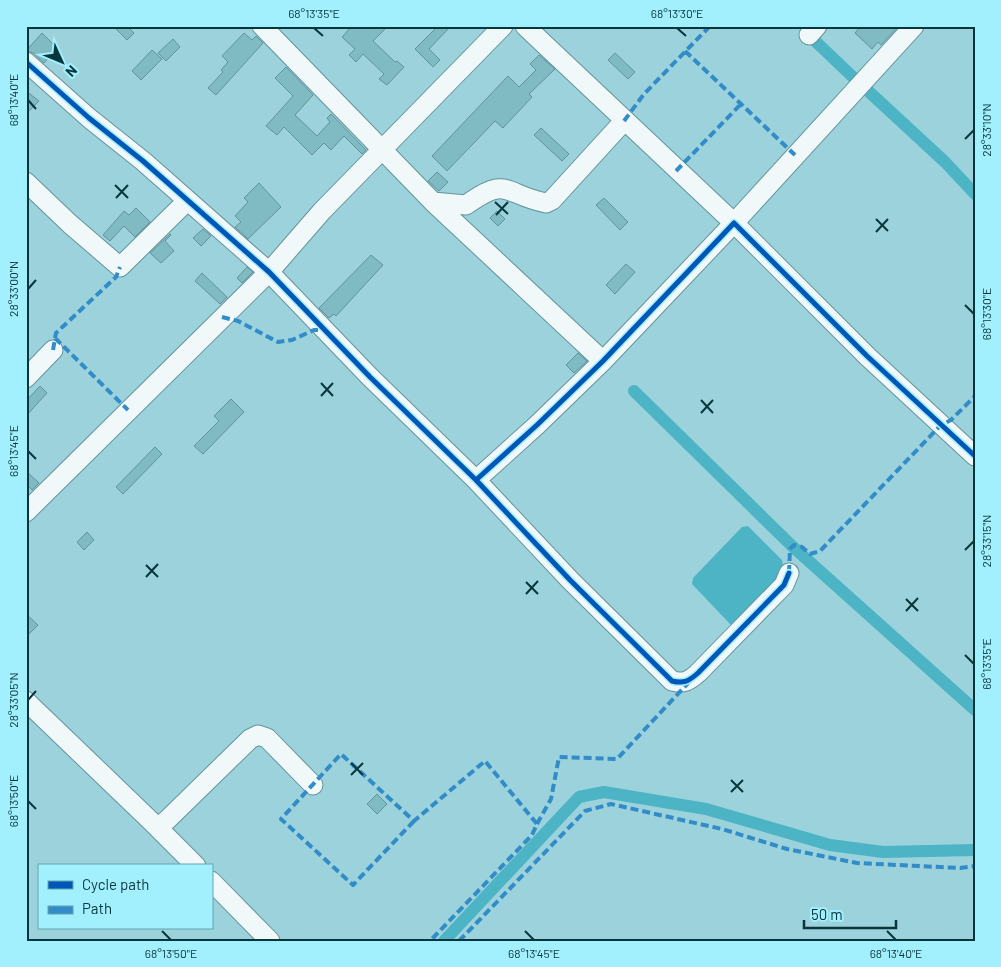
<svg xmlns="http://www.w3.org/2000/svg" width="1001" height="967" font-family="Barlow,sans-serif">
	<rect width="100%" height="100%" fill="#9cd2db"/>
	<path fill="#4cb4c4" d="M748,526L782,560L784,572L739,624H730L692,584L693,578L742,527Z"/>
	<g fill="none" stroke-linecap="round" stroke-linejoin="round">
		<path stroke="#4cb4c4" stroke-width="12" d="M813,39L856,80
			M866,89L945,162L975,194
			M634,391L792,546L975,710
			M444,941L579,797L604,792L706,809L830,845L883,852L975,850"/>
	</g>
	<path fill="#80bac3" stroke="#62939b" d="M113,26H127L134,33L127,40Z
		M352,26H388L373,41L395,62L397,61L404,67L387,85L379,79L384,74L363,54L356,62L349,55L355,49L342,37Z
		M438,26H451L429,49L440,60L433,67L415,49Z
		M861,26H899L881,45L878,42L872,49L855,33Z
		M42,33L57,48L44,63L33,53L26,51Z
		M244,33L252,40L256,36L263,43L216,95L208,88L223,72L221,70L228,62L222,56Z
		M173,39L180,47L166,61L158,53Z
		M152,50L162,59L141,80L132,71Z
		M615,53L635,72L628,79L608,60Z
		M539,55L555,69L529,94L532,97L503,128L495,121L447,171L432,156L508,76L519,87L536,70L530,64Z
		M286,67L313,95L295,115L317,136L330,122L327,118L331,114L366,150L362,154L344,136L331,150L324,143L312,155L284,127L277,135L266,126L293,96L275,78Z
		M26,91L39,101L26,114Z
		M541,128L569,154L562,161L534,135Z
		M437,172L448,182L439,191L428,181Z
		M259,183L281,207L248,239L235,227L241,222L235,216L248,202L244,198Z
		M604,198L628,222L620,230L596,205Z
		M136,208L150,222L135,237L124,226L110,241L103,235L124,211L129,215Z
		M497,211L505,219L498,226L490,218Z
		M203,229L211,236L201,246L193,238Z
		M170,234L171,235L165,241L174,251L161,263L150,253Z
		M371,255L383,265L336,316L334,314L329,318L319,308Z
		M626,264L635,272L615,294L606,285Z
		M247,267L253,272L242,283L237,278Z
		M202,273L227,297L220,304L195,281Z
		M578,353L587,361L574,373L566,365Z
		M40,386L47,393L26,416V401Z
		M231,399L244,412L203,454L194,446L219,421L214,416Z
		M155,447L162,454L123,494L116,487Z
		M26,471L39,483L32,490L26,484Z
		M87,532L94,540L84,550L77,542Z
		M26,614L38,625L26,637Z
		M377,794L387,804L377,814L367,804Z"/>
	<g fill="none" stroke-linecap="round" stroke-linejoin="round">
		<g stroke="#63949b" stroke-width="21">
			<path id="minor" d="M262,26L433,202L603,361
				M525,26L734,223L914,26
				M809,35L817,26
				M26,62L89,118L143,161L269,272L370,377L476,480L570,580L672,681C684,684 689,681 698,673L784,585L789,573
				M26,182L70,224L120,267L187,201
				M433,202L466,205C508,175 503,194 546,203L552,200L624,121
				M26,378L53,350
				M476,480L537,425L603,361L734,223L867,356L975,456
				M26,512L269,272L322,211L503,26
				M26,701L155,825L160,826L167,820L250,739L258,735L267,738L313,785
				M155,825L196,866
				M211,881L270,941"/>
		</g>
		<use href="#minor" stroke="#f0f8fa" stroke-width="19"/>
		<path stroke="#318cc7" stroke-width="4" stroke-dasharray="8 4" stroke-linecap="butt" d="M685,51L795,155
			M624,121L644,94L710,26
			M676,171L741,104
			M222,317L238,321L278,342L292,340L314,330H325
			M55,338L128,410
			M53,350L56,333L116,277L120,267
			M789,573L790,549L794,545L802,547L810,554L820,551L941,425L951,420L975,396
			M414,821L353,885L281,819L341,754L414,821L485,761L537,824L532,835L430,941
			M537,824L551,799L559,757L617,759L690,681
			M459,941L585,811L611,804L722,829L787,849L857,863L960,868L975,866"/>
		<g stroke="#a2effd" stroke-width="8">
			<path id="cycleway" d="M26,62L89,118L143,161L269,272L370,377L476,480L570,580L672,681C684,684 689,681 698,673L784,585L789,573
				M476,480L537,425L603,361L734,223L867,356L975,456"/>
		</g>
		<use href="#cycleway" stroke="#0057b8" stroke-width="5"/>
	</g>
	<path fill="none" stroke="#08363d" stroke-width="2" d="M314,28L323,36M677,28L686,36M28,100L36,109M965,139L974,130M115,185L128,198M116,198L128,185M495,202L508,214M496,215L508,202M876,219L888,231M876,232L888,219M28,289L36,280M965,305L974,314M321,383L333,396M321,396L333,383M701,400L713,413M701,413L713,400M28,451L36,459M965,550L974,541M146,565L158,577M146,577L158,564M526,582L538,594M526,594L538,581M906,599L918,611M906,611L918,598M965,655L974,664M28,700L36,691M351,763L363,775M351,775L363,763M731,780L743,792M731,792L743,780M28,801L36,809M162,931L171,940M525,931L534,940M887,931L896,940"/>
	<rect width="1001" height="967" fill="none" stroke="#a2effd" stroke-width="55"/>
	<rect x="38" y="864" width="175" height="65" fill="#a2effd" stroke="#64a5b0"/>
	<rect x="48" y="881" width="25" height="8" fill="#0057b8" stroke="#64a5b0"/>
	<text x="82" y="890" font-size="15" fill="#08363d">Cycle path</text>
	<rect x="48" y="906" width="25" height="8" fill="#318cc7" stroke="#64a5b0"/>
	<text x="82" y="914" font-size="15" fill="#08363d">Path</text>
	<g transform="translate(62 62) rotate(134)" stroke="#a2effd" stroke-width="4" paint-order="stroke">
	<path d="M0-4L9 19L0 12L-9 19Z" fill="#08363d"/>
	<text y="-8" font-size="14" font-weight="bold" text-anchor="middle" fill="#08363d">N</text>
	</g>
	<path d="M804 920v8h92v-8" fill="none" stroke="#08363d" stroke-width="2.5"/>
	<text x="811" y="920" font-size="15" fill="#08363d" stroke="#a2effd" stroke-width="4" paint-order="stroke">50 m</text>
	<rect x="28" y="28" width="946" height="912" fill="none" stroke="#08363d" stroke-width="2"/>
	<g font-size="12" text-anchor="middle" fill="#08363d">
		<text x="314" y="18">68°13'35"E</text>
		<text x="677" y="18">68°13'30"E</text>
		<text transform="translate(14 100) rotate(-90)" y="4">68°13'40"E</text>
		<text transform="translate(987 130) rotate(-90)" y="4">28°33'10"N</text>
		<text transform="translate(14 289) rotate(-90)" y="4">28°33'00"N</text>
		<text transform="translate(987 314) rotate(-90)" y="4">68°13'30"E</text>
		<text transform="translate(14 451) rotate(-90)" y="4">68°13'45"E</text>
		<text transform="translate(987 541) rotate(-90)" y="4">28°33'15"N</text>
		<text transform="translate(987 664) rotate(-90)" y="4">68°13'35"E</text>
		<text transform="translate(14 700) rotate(-90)" y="4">28°33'05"N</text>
		<text transform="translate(14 801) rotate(-90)" y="4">68°13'50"E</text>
		<text x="171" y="958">68°13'50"E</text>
		<text x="534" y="958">68°13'45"E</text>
		<text x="896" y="958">68°13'40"E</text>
	</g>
</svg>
